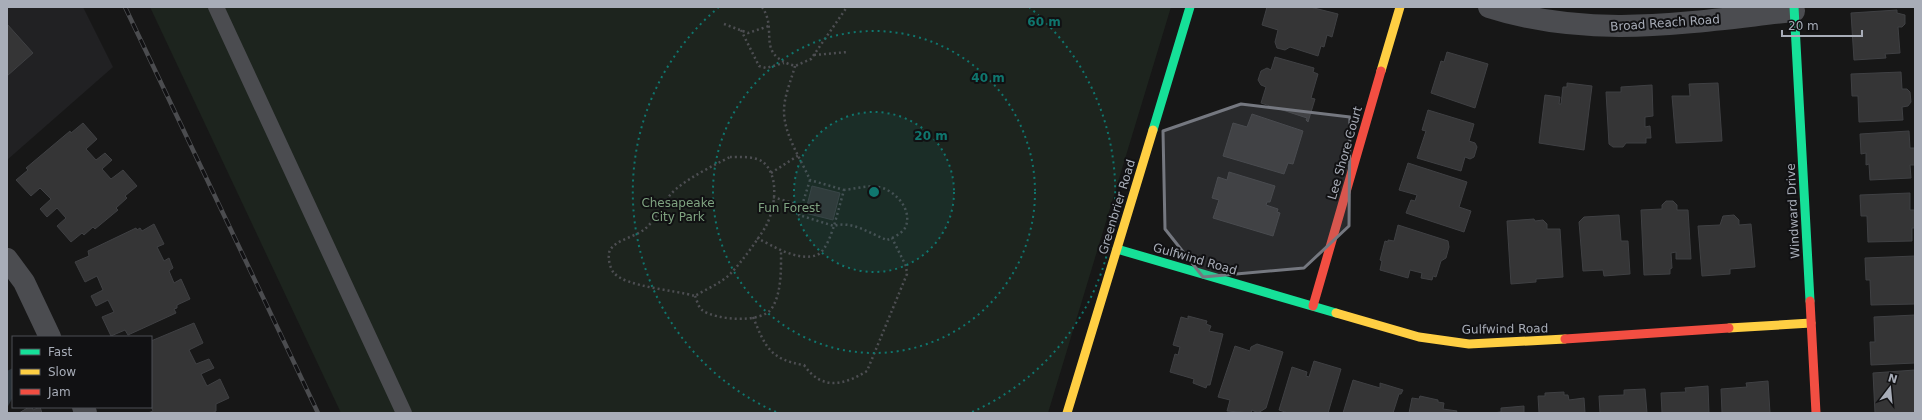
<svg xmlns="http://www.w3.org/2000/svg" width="1922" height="420" font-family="'DejaVu Sans',sans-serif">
	<rect width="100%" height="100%" fill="#171717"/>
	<path fill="#212123" d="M7,7H83L113,67L7,160Z"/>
	<path fill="#1d241e" d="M150,7H1171L1048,413H341Z"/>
	<path fill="#2a3239" d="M13,368V397L7,408V371Z"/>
	<path fill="#353536" stroke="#3f4043" d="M1267,7H1310L1338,14L1332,37L1327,35L1324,47L1321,46L1318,56L1290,47L1285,50L1277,48L1275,42L1278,30L1262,25Z
		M1897,10V13L1905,15V24L1902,27H1898L1900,53L1885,54L1886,58L1854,60L1851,13Z
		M7,24L33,53L7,76Z
		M1447,52L1488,64L1475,108L1431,93L1441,61L1444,62Z
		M1275,57L1314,68L1313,72L1318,74L1311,98L1315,99L1308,122L1306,120L1307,118L1261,103L1266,87L1261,85L1258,80L1261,71L1267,68L1271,70Z
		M1901,72L1902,89H1907L1910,92L1911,102L1908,106L1902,107L1903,120L1859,122L1858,96H1852L1851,74Z
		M1567,83L1592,86L1584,150L1539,143L1545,95L1560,97L1559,104H1561L1563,87H1567Z
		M1718,83L1722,141L1676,143L1672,96H1690L1689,84Z
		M1652,85L1653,116L1645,117V127L1650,126L1651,138H1646V143H1626L1623,147H1613L1609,144L1606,92H1621V87Z
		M1428,110L1474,124L1469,141L1475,143L1477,147L1474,157L1470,159L1465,157L1461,171L1417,158L1426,131L1422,130Z
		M1252,114L1303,131L1293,164L1288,163L1284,174L1223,156L1233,123L1247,127Z
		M83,123L97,139L86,149L96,160L105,153L112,160L102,169L111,179L123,170L137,186L125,196L127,198L116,208L118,210L95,229L93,227L84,235L82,233L71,242L57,226L66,218L57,208L47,217L40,209L51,199L40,188L31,196L16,180L28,170L26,168L70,131L71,133Z
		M1909,131L1910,148H1915V165H1910L1911,178L1870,180L1869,164L1866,165V153L1861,154L1860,134Z
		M1408,163L1467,182L1459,207L1471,211L1464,232L1406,213L1411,200L1415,201L1417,195L1399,190Z
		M1229,172L1275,186L1270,202H1267L1266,205L1278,209L1277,212L1280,213L1273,236L1213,218L1219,200L1212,198L1218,177L1227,180Z
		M812,186L840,193L833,220L805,213Z
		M1910,193V210H1915V228H1912V241L1868,242L1867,216H1861L1860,195Z
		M1666,201H1673L1677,205V210H1688L1691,259H1676V252L1671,253L1672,268L1670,269V274L1644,275L1641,210L1662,209V205Z
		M1619,215L1621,241H1628L1630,274L1604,276L1603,270L1583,271L1579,222L1584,217Z
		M1734,215L1739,220V225L1751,224L1755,267L1730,269V274L1702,276L1698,226L1720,225L1723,216Z
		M1534,219L1535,221L1543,220L1547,224V229H1560L1563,277L1536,279V282L1511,284L1507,221Z
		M154,224L164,244L157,247L164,261L169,258L173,268L169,271L174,283L181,279L190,299L177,305V308L174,309L176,313L128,335L125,330L111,336L102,317L114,312L108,300L96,306L91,296L103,290L97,276L85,282L75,262L89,256L88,251L136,228L137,230L140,228L142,231Z
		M1398,225L1448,241L1449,247L1446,258L1441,261L1436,277L1433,276L1432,280L1421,278L1422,273L1410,270L1408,278L1380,270L1382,261L1380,260L1385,241L1388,242V240L1394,241Z
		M1915,256V304L1871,305L1870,280H1866L1865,258Z
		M1915,315V363L1871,365L1870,342H1875L1874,317Z
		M1188,316L1207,321L1206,324L1211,326L1209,331L1223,334L1210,385H1207L1206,388L1193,383L1194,379L1170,372L1175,354L1178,355L1180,347L1173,345L1181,317L1188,319Z
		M194,323L203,343L189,350L196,364L209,359L214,368L201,374L207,386L220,379L229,398L216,404V411L212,413H148L153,411L151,406V341Z
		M1257,344L1283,352L1266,408L1258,413L1252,410L1251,413L1227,411L1230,400L1218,397L1235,346L1250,351L1251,347Z
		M1314,361L1341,369L1328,413H1288L1279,410L1292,367L1307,372L1306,376L1309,377Z
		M1915,370V413H1875L1873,373Z
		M1353,380L1380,388V383L1403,390L1401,394H1399L1393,413H1343Z
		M1768,381L1770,413H1722L1721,389L1747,387L1746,383Z
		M1708,386L1709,413H1662L1661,393L1686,392L1685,388Z
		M1645,389L1647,413H1600L1599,396L1624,395V390Z
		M1564,392V395H1568L1569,400L1584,398L1585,413H1539L1538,396H1545V393Z
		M1420,396L1438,400V402L1444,403L1443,409L1457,411L1456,413H1409L1412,398L1419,399Z
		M1524,406V413H1493L1501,412V408Z
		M29,407H32L33,410L40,407L42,413H19Z"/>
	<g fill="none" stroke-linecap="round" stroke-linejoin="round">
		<path stroke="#4d4e52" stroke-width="2.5" stroke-dasharray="2 3" stroke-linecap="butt" d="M762,7C779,31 754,54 795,66L811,59L847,7
			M724,24L748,33L769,26
			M741,30L759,66L766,68L784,63
			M814,55L848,52
			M795,66C791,81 784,96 784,111C784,135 801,159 810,180L844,190L834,226L799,215L810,180
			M730,157C739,157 755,156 763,162C780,176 775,209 766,226C759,238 741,263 731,273C722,283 706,289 695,296C675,290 626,287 614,273C610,269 607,256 610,250C617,239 636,237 646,228C657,218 661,205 671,194C682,181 714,165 730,157Z
			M771,173L799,155
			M773,197L802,206
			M757,238C773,246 798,262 817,255C826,251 831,234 834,226C851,220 871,234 887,240C893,238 901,234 905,228C914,210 894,189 878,187C867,185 854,189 844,190
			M695,296C697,300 698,307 702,310C715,320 762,324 772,308C782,292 781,268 781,250
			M753,317C765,346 770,360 804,365C822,391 844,385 867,371L907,274L906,266L892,238"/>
		<path stroke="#4b4c50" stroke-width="16" d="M216,7L404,413"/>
		<path stroke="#4b4c50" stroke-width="22" d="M1489,7C1591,40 1690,22 1794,11
			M7,259L24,282L50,337
			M83,407L86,413"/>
		<path stroke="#16e098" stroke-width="9" d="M1794,7L1810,301
			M1153,130L1190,7
			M1117,249L1336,313"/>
		<path stroke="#ffcf43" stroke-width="9" d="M1381,71L1400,7
			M1336,313L1419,337L1469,344L1565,339
			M1729,328L1811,323
			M1067,413L1153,130"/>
		<path stroke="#f24e42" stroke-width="9" d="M1810,301L1816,413
			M1313,306L1381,71
			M1565,339L1729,328"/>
		<g stroke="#4b4c4f" stroke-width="4.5">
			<path id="rail" d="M125,7L318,413"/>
		</g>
		<use href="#rail" stroke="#111113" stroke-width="3" stroke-dasharray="9" stroke-linecap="butt"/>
	</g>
	<path fill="#757880" fill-opacity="0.2" stroke="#757880" stroke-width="3" stroke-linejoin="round" d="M1241,104L1350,117L1349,226L1304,268L1203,277L1165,229L1163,131Z"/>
	<circle cx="874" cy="192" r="80" fill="#0f766e" fill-opacity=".12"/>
	<g fill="none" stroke="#0f766e" stroke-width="2" stroke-dasharray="2 4">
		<circle cx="874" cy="192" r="80"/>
		<circle cx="874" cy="192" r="161"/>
		<path d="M776 412A241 241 0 0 1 719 7M1029 7A241 241 0 0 1 972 412"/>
	</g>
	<g text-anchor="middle" stroke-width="4" stroke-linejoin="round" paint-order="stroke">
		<g font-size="12" fill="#a8adb8" stroke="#111113">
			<text transform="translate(1665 23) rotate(-4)" y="4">Broad Reach Road</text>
			<text transform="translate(1345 153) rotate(-74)" y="4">Lee Shore Court</text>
			<text transform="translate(1117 207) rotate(-73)" y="4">Greenbrier Road</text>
			<text transform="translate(1793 211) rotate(-93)" y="4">Windward Drive</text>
			<text transform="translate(1195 259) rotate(16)" y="4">Gulfwind Road</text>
			<text transform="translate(1505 329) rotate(-1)" y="4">Gulfwind Road</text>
		</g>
		<g font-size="12" fill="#7fa381" stroke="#111113">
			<text x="678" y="207">Chesapeake<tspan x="678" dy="14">City Park</tspan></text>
			<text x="789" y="212">Fun Forest</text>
		</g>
	</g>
	<circle cx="874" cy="192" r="6" fill="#0f766e" stroke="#111113" stroke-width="2"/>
	<g font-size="12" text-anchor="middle" font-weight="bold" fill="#0f766e" stroke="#111113" stroke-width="4" stroke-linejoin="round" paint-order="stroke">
		<text x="1044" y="26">60 m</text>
		<text x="988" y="82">40 m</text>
		<text x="931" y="140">20 m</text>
	</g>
	<rect width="1922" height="420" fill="none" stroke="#a8adb8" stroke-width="16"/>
	<rect x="12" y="336" width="140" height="72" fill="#111113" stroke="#4d4f55"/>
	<rect x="20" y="349" width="20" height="6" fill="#16e098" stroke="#4d4f55"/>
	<text x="48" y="356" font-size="12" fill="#a8adb8">Fast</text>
	<rect x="20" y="369" width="20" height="6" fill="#ffcf43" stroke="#4d4f55"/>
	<text x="48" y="376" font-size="12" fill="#a8adb8">Slow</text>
	<rect x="20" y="389" width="20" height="6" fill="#f24e42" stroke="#4d4f55"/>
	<text x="48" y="396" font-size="12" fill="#a8adb8">Jam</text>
	<g transform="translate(1890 388) rotate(16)" stroke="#111113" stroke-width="3" paint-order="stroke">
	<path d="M0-3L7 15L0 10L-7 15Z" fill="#a8adb8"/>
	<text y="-6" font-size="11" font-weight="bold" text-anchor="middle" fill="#a8adb8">N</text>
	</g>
	<path d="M1782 30v6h80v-6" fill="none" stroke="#a8adb8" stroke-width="2"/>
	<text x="1788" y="30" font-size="12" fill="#a8adb8" stroke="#111113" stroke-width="3" paint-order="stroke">20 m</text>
</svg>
